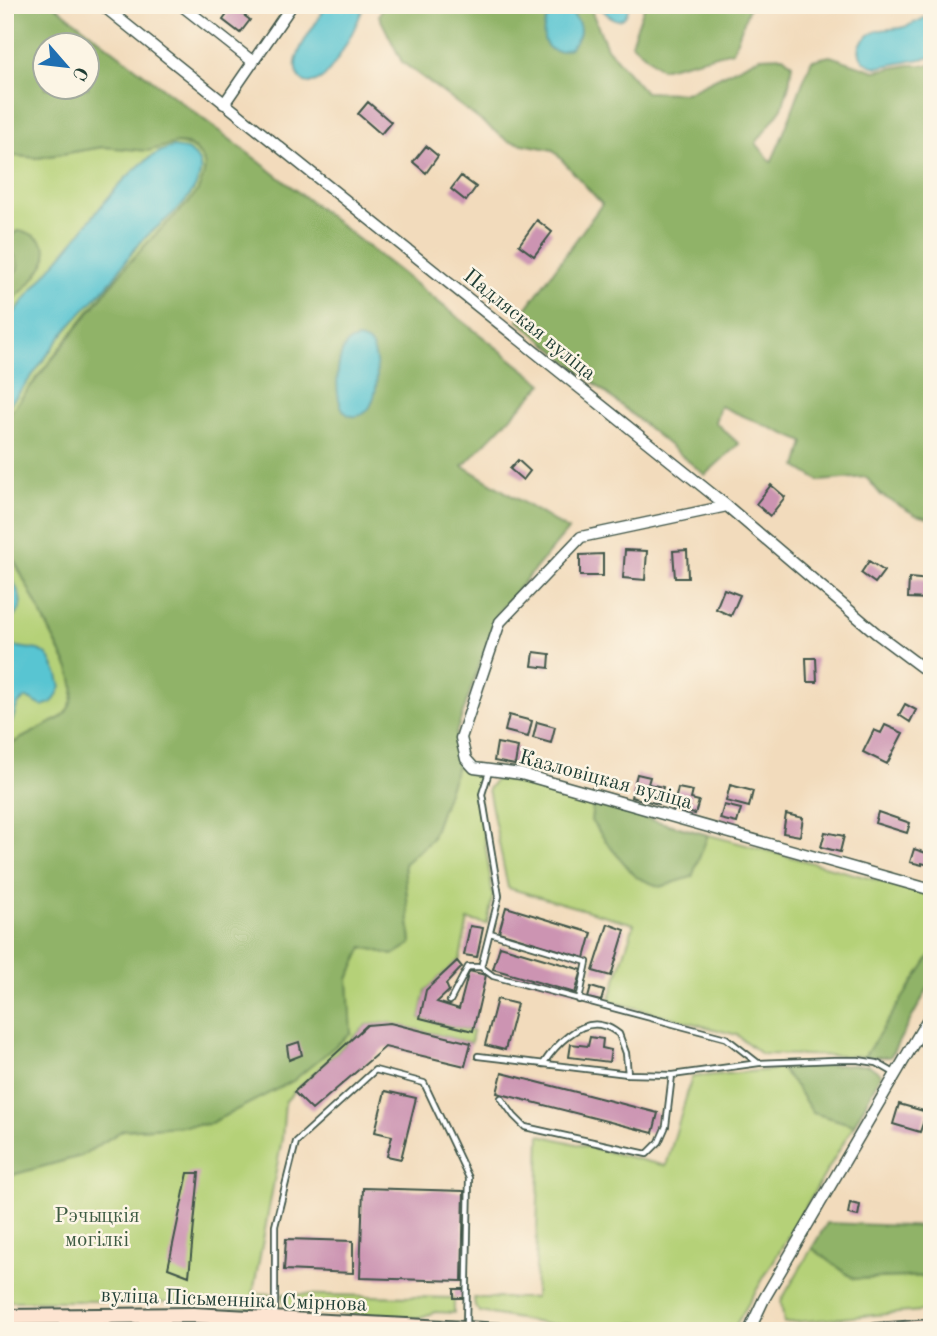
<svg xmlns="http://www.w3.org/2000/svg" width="937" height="1336" font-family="'Old Standard TT',serif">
	<rect width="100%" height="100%" fill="#fcf5e5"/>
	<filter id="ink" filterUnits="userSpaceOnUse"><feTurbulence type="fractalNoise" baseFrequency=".0143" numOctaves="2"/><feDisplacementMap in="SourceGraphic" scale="14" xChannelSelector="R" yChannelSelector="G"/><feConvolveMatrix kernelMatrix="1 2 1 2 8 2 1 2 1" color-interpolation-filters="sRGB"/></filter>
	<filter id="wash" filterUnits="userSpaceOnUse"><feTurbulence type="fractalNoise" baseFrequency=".00686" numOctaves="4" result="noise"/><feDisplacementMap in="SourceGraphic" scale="28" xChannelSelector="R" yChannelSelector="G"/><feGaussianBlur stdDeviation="1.57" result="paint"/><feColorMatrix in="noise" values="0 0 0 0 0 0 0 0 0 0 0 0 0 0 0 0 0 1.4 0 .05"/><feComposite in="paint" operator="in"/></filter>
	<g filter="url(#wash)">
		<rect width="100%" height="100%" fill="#f2dbbc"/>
		<path fill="#b5d178" stroke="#6a8756" stroke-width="2" d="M176,143C196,146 210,158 203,180C195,203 171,220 154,236C145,245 137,254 129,264C85,313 46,367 5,419V155L38,158L103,147L157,148Z
			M5,542L69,669C76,688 76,701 62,717L5,747Z
			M458,763L468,773L480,777L478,796L493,896L487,924L468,920L460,959L426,990L420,1018L473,1031L471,1043L390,1023L367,1025L294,1092L285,1102L282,1139L253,1293L272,1294L270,1304L262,1310L151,1301H5V1177L81,1156L123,1130L209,1124L350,1033L348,979L363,947L393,955L411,944L404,863L431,840Z
			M497,778L932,895V981L890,1057L761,1054L737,1035L609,1001L634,924L508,888L488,789Z
			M781,1069L792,1081L813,1113L854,1125L734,1328L663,1329L637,1323L609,1326L546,1324L480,1312L475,1307L474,1298H535L540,1135L666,1166L692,1077Z
			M812,1248L854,1279L932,1276V1310L784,1323L781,1301Z
			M282,1294L454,1298V1313L435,1312L418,1318L289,1310L284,1304Z
			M162,1327L245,1331H99L100,1328Z"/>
		<path fill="#90b368" stroke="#58784e" stroke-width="2" fill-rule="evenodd" d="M5,5H54L261,163L543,384L463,466L568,530L497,614L456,733L458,763L431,840L404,864L411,944L393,955L363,947L348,979L351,1033L293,1081L209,1124L123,1130L81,1156L5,1177V747L62,717C76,701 76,688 69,669L5,542V419L128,264L152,238L188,203L198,190L203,178L205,168L203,159L196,150L187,144L177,143L148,151L103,147L38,158L5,155ZM46,46H88V88H46Z
			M383,5H589L607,48L645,92L686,93L760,57L783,56L792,64L789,85L782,108L756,143L771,162C787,130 797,94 812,60L830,56L875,71L910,65H932V519L916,515L881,495L866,477L820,481L797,467L804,442L720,406L715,422L739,444L705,475L518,320L602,204L553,150L508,141L402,62L379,16Z
			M645,5H750L733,51L661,69L631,43Z
			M17,231C31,231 49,242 46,258C43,271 18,299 5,303V283C32,263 8,257 9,238Z
			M593,804L708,835L692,877L660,887L636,877L612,849L591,821Z
			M932,953V981L890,1057H864Z
			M812,1065H869L881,1074L854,1125L813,1113L792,1081L781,1069Z
			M827,1223L932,1227V1276L854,1279L812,1248Z"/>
		<path fill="#59c5d2" stroke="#3c8183" stroke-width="2" d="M326,5H364C358,24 337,64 324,77C307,92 291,77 297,58C302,38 318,24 326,5Z
			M599,5H629C625,30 609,19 599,5Z
			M560,8C575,12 587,28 575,42C572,47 566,50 561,51C535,54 541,11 560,8Z
			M932,14V57L879,67C860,65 852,48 868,36C877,28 889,30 900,28C911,26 922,19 932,14Z
			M173,147C190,148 205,159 199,178C191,203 163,221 145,238C132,250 123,266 112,280C97,298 79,314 65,332C44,357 28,385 5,409V325L8,321C28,294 51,268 73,242C97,212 135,156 173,147Z
			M358,339C364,340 369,342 372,347C380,362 381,420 352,416C331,413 335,354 348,343C352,340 354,340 358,339Z
			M5,566C16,587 34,609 5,623Z
			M5,645L38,650L45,653L50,659L58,675L61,687L55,699L51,703L42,706L27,698C10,704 19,720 5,730Z"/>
		<g id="blocks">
			<path fill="#cc94b2" d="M234,5H247L241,13L250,20L240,33L223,20Z
				M368,102L391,122L381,134L358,114Z
				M426,146L438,156L426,173L413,162Z
				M461,176L476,187L466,201L451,189Z
				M537,220L552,232L534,256L519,245Z
				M518,460L530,471L523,480L510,469Z
				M771,485L785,497L770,516L756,504Z
				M625,550L647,551L645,580L623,578Z
				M687,550L688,578H675L673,551Z
				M603,554V576H580V555Z
				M869,561L884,571L875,583L861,573Z
				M909,578L930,580L928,599L908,598Z
				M724,589L740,595L731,616L716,609Z
				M534,652L550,654L549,668L532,666Z
				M806,658H816L817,682H807Z
				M905,704L916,710L910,722L899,715Z
				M509,715L532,721L528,737L505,731Z
				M537,722L555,727L551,743L533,738Z
				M885,725L903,733L887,764L863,752L874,730L881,733Z
				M497,743L518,747L515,765L494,761Z
				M637,774L650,777L648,784L663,787L659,804L631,797Z
				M730,785L753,791L749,807L726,801Z
				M678,788L693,791L691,799L699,801L695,814L673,809Z
				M724,805L741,809L737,823L720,819Z
				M878,812L910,823L907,833L875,823Z
				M786,814L803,818L800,836L783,833Z
				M825,832L844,836L840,852L821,847Z
				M914,849L932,855V866L922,863V865L910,862Z
				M506,907L592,933L585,958L499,932Z
				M608,924L625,930L611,976L593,971Z
				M470,926L483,928L477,957L464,955Z
				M500,946L582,970L575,993L493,969Z
				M457,961L462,967L446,984L449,991L437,1002L459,1009L469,971L486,975L473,1031L420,1018L426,990Z
				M591,987L604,991L601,1001L588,998Z
				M497,999L517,1004L505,1050L485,1045Z
				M390,1023L471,1043L465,1066L385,1047L312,1110L294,1092L367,1025Z
				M590,1037L603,1039L602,1048L611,1050L609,1062L569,1057L571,1044L588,1046Z
				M299,1042L302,1055L289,1060L287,1046Z
				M502,1073L658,1113L653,1133L497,1093Z
				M385,1091L416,1098L401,1159L387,1156L392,1136L375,1132Z
				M899,1104L927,1112L920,1132L893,1124Z
				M188,1173H199L189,1276L168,1268Z
				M363,1188L464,1191L462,1281L360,1278Z
				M850,1203L860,1205L858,1216L848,1214Z
				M286,1239L353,1241V1273L284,1270Z
				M454,1289H464V1298H454Z"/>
		</g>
	</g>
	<g filter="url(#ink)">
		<use href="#blocks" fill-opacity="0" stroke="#3f5548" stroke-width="2"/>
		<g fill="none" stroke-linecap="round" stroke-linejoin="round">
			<g stroke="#3f5548" stroke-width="8">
				<path id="service" d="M490,933L587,962L579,1000
					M481,967L493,976L726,1038L758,1063
					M450,1001L468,967H481L499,896L482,794L489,772
					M919,1036L932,1037
					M478,1056L628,1074L672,1075L759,1063L834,1060H858L877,1063L896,1074
					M543,1064C555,1046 580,1018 604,1026C609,1027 615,1031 619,1034L626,1053L628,1074
					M501,1098L514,1116L525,1127L647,1154L659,1142L666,1126L672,1075
					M7,1318L8,1331
					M275,1318V1226L296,1142L375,1070L424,1083L469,1178L466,1326
					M59,1320L68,1331"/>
			</g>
			<g stroke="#3f5548" stroke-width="13">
				<path id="minor" d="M102,5L727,506L876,633L932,675
					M181,5L252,61
					M224,104L292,5
					M727,506L581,537L500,622L461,738L466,759L474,768L521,774L932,890
					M749,1331L764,1299L932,1012"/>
			</g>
			<g stroke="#3f5548" stroke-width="18">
				<path id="secondary" d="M5,1317L193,1315L504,1331
					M875,1331L932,1327"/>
			</g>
			<use href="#service" stroke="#fff" stroke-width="4.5"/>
			<use href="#minor" stroke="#fff" stroke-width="10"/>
			<use href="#secondary" stroke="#fde4d1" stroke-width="14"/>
		</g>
	</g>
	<g text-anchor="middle" stroke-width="5" stroke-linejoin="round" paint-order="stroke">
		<g font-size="21" fill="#1f3d34" stroke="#fcf5e5">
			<text transform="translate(530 324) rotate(39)" y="7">Падляская вуліца</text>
			<text transform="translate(606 779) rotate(15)" y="7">Казловіцкая вуліца</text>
			<text transform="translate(234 1299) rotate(2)" y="7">вуліца Пісьменніка Смірнова</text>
		</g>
		<g font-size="21" fill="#3d5b42" stroke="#fcf5e5">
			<text x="97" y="1222">Рэчыцкія<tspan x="97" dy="24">могілкі</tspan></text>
		</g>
	</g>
	<rect width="937" height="1336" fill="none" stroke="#fcf5e5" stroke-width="28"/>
	<g transform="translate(66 66) rotate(118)"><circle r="33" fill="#fcf5e5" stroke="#a4ab9e" stroke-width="2"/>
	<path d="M0-5L12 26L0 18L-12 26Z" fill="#1f6fb2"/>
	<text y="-10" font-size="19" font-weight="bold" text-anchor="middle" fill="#1f3d34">С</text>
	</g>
</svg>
